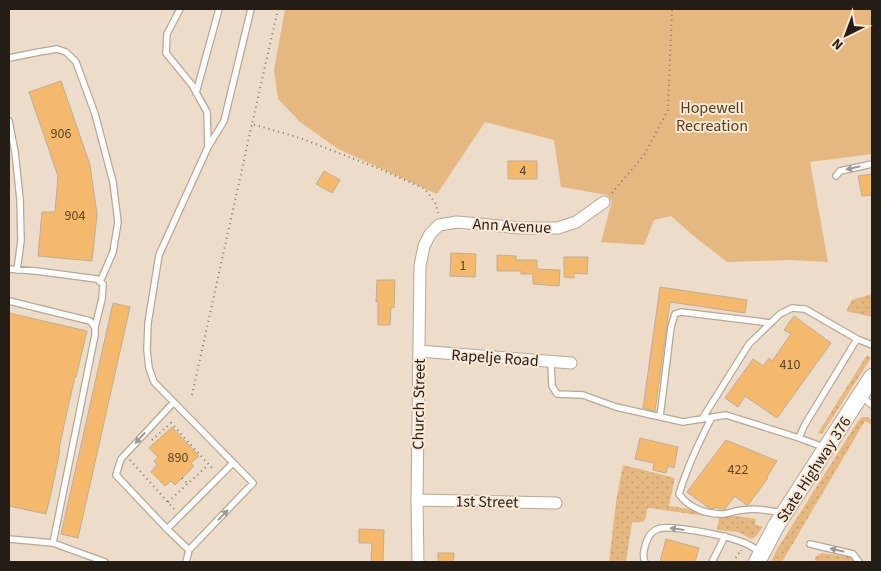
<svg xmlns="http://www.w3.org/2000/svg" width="881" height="571" font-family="'Source Sans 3',sans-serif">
	<defs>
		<pattern id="grass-dots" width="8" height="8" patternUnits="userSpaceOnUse" patternTransform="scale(1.25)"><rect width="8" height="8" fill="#e5b882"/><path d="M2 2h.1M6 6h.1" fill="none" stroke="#c49e70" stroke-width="1.8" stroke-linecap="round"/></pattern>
	</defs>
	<rect width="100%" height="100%" fill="#eddcc9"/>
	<path fill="url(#grass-dots)" d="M872,294V317L846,311L852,300Z
		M867,355L871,358L822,434L818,433Z
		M862,417H867L872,420V425L865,421L782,562H771L776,551L858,421Z
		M623,465L675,478L669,506L756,519L755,524L763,527L755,537L751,539L738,532L717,530L719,518L649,508L647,509C646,522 645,523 632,522L626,562H609L616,502Z
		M822,553L850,557L853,559L854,562H817L815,560V557Z"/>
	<path fill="#e5b882" d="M285,9H872V154L810,162L828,262L790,260L727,262L695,237L671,216L654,220L644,245L601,242L612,201L607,195L561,187L554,140L485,122L437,194L338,149L300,122L278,99L274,70Z"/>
	<path fill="#f5b96d" stroke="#bdad9a" d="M61,81L90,165L97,214L92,261L38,256L42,212H55L58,176L29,92Z
		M508,161H537V179H508Z
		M324,171L340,180L332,193L316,184Z
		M872,174V195L862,196L858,176Z
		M451,253L476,254L475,277L450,276Z
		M497,255L516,256V260H537V269L560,270L559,286L533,284V274H521V271H497Z
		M564,257H588L587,274L574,273V278L564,277Z
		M377,280H395L394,308L391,307L390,325H378V302H376Z
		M660,287L747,300L745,313L670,302L655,411L643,408Z
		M113,303L130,307L78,538L61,534Z
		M9,313L87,331L76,377H75L68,407L59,449L60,450L52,489L46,514L9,506Z
		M794,316L831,343L777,418L745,396L738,407L725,398L753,359L763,366L769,358L772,361L791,334L784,330Z
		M172,427L199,456L191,463L194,466L175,485L171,481L165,486L151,472L157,465L154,461L158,457L149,448Z
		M640,438L678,447L674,468L668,466L666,473L653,470L654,463L635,459Z
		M726,440L777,461L767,477L768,478L748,505H746L735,496L725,509H719L715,507L714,509L709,508L687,492Z
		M359,529L384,530L383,562H371L372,543H359Z
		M666,539L699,548L695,562H660Z
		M438,553H454L453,562H438Z"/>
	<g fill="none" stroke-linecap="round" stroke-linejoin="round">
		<g stroke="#b7a795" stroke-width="8">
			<path id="service" d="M180,9L167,34L166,53L192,85L207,112L208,147
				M9,58L39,52L57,49L66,52L76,62L95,114L113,182L118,222L113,252L100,282
				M196,93L219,9
				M9,121L15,152L20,199L21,241L17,270
				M836,176L840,171L872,164
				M9,269L36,271L97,279L103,284L102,299L95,327
				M9,301L90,321L95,327V335L53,543
				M551,361L552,386L557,394L583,395L616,407L683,422L726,415L799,438L804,426L857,339L872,345
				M862,397L872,405
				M173,403L121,459L116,475L167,529L189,550
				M660,417L671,327L675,314L681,312L771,323
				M712,417C699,442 687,467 679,494C687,506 704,514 720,514C727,515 735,510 743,510C756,508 769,510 782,513
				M702,419L749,344L780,314L792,308L805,309L857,339
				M799,438L818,445L824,449
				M167,529L233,463
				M9,539L53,543L105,562
				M810,544L853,554L859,562
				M186,562L189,550L253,483L154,382L149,368L147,350L148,323L159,255L208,147L224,121L251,9
				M645,562C642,556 644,550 646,543C648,537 651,531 658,529C670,524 726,536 739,541C747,543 753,547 760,552
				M712,562L725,536"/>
		</g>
		<g stroke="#b7a795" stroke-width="13">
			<path id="minor" d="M419,351L571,363
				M417,500L556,503
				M418,562L417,500L420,266L424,246L430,234L439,225L457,222L520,228H558L576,222L604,202"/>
		</g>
		<g stroke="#b7a795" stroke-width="18">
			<path id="secondary" d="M757,562L776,526L872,377"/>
		</g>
		<path stroke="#807569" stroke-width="2" stroke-dasharray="1 4" stroke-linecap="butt" d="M278,9L252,124L300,138L380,169L425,189L436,204L438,213
			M612,193L644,155L668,110L672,9
			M192,395L252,124
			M152,440L171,423L213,469
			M130,460L174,509
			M182,478L188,484
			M168,502L208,465
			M733,562L741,550V551"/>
		<use href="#service" stroke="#fff" stroke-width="5.5"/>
		<use href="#minor" stroke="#fff" stroke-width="11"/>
		<use href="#secondary" stroke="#fff" stroke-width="16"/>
	</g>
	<defs><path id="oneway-solid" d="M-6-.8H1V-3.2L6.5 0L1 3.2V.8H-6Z" transform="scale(1.25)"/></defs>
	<g fill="#9c9996">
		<use href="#oneway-solid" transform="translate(853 168) rotate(167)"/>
		<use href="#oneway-solid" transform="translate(140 438) rotate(133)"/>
		<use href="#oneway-solid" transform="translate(223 515) rotate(-46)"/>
		<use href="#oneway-solid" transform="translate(677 529) rotate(-173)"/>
		<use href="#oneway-solid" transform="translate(837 550) rotate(-167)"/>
	</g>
	<g text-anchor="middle" stroke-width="4" stroke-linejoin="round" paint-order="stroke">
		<g font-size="14" fill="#58442c">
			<text x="61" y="138">906</text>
			<text x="523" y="175">4</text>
			<text x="75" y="220">904</text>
			<text x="463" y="270">1</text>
			<text x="790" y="369">410</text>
			<text x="178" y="462">890</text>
			<text x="738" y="474">422</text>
		</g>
		<g font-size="16" fill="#553c1c" stroke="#fae9d6">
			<text x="712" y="113">Hopewell<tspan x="712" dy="18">Recreation</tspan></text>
		</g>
		<g font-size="16" fill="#231d16" stroke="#fae9d6">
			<text transform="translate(512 225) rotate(3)" y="6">Ann Avenue</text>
			<text transform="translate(495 357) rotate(4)" y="6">Rapelje Road</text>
			<text transform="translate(418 404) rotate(-89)" y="6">Church Street</text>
			<text transform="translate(813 469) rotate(-57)" y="6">State Highway 376</text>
			<text transform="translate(487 501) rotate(1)" y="6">1st Street</text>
		</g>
	</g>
	<rect width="881" height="571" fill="none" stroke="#231d16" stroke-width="20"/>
	<g transform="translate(846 35) rotate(222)" stroke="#fae9d6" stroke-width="4" paint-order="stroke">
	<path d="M0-4L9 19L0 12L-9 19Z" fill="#231d16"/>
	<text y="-8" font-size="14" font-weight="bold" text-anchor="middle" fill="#231d16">N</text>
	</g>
</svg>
